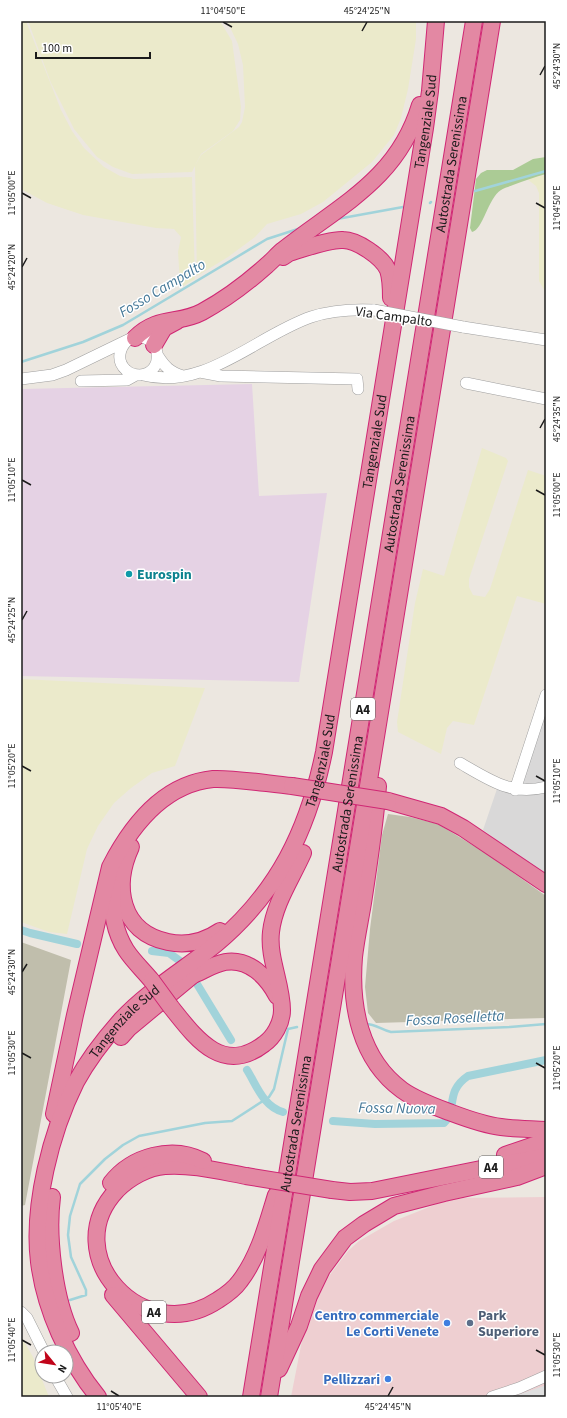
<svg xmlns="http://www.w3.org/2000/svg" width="567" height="1418" font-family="'Source Sans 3',sans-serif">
	<rect width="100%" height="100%" fill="#ece7e0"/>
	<path fill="#d9d8d8" d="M546,704V875L483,830L498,786H522Z"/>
	<path fill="#eecfd1" d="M546,1197V1397H291L304,1330L323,1284L348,1251L359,1241L394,1221L452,1198Z"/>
	<path fill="#e5d2e4" d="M252,384L259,496L327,493L299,682L21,676V389Z"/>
	<path fill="#c0beac" d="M388,814L410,817L438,824L484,852L546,896V1018L376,1023L368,1013L365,987L370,929L382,835Z
		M21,942L71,960L25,1205L21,1206Z"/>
	<path fill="#ebeacb" d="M21,21H26L61,110L72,131L84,148L104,167L120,176L134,179L192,177L195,279L183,286L180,284L178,252L181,237L174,229L156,228L83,215L47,203L21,189Z
		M28,21H220L232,41L241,107L240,120L233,131L201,154L192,172L132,174L113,167L97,157L74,129L51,83Z
		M227,21H416V39L408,89L401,118L394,135L372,162L323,202L301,214L267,224L255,237L228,257L197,276L195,166L201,155L239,127L242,122L245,107L243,65L238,44Z
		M546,175V293L539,281V193L536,186L527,179Z
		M482,448L506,458L508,461L469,579V587L473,595L485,597L490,589L528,470L546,476V604L517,596L474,725L453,721L447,728L441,754L398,732L397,722L415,603L423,569L444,576Z
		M21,679L205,688L175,766L152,773L131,788L114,803L98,826L87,849L67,934L49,932L21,922Z
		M21,1336L33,1357L49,1397H21Z"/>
	<path fill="#abcb95" d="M546,157V174C534,177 524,181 513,185C509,187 505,187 501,190C488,198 483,230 472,232L470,228L476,179L481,173L487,170H513L533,159Z"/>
	<path fill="#dfdfdf" d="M546,1385V1397H512Z"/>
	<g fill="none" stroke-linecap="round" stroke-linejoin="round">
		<path stroke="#a1d3da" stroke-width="2.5" d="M475,191L546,171
			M430,203L431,202
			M337,219L403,207
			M21,362L83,342L123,325L267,239L301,228
			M366,1024C376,1024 381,1030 391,1032L510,1027L546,1024
			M70,1300L86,1295V1290L71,1257L68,1235L70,1216L80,1184L105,1159L123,1145L139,1136L205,1123L232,1121L269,1097L274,1089L288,1029L297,1027"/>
		<path stroke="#a1d3da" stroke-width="8" d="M21,930L30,933L77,944
			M152,951L169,953L180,961
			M197,984L231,1040
			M247,1070C257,1086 263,1106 283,1112
			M333,1121L375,1124L444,1123C458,1111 444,1092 468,1076L546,1060"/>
		<g stroke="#9f9f9f" stroke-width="12">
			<path id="minor" d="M463,327L546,340
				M158,356C165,367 170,372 183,376
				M200,372L221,376L357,379L358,389
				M143,375C205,391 256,336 311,317C332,310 352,309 374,310
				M21,379L52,375L66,370L132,338C161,330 167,373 140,375C135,375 129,373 126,370C116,361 119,348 128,340
				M81,381L127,380L136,375
				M466,383L546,399
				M460,763C490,780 511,796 546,787
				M515,790L546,695
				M21,1312L27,1318L44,1352
				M55,1376L67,1397
				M492,1397L519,1388L546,1376"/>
		</g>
		<g stroke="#d02774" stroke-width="18">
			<g id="highway">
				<path d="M283,257L289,253C302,249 330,239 343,240C357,240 382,257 388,270C391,279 391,288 391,298"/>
				<path d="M135,338C158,315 178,325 202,312C224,300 247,283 266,266C272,261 277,255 283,250C340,205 398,179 420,105"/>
				<path d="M154,345L164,328L177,321"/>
				<path d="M378,786C375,825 369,864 363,903C360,921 356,939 354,957C350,1006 360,1059 402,1090C416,1100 433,1106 449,1112C465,1118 483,1125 501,1127C516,1129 531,1129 546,1130"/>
				<path d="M388,801L441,816L463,828L546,884"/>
				<path d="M131,847C113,886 120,932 168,942C188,946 204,942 220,931"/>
				<path d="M113,887C111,908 114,931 126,950C133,961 144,971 152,981"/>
				<path d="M193,975C203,971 214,964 225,962C249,958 267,977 277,996"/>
				<path d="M171,1007C195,1037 222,1076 264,1044C274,1037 282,1023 282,1010C282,984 268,958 271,932C274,904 292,878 303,853"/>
				<path d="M121,1037L129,1028L193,975"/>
				<path d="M54,1114L75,1015L110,867C131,826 163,784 213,779C235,778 269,784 292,786"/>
				<path d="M505,1155L546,1141"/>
				<path d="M246,1176C219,1171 191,1164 165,1166C148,1167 129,1178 117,1190C56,1254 143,1350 218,1300C226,1295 235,1288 240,1281C259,1256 267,1224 276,1195"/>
				<path d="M111,1183C132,1156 172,1145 203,1161"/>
				<path d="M332,1190L350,1192L372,1191L546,1156"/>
				<path d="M52,1197C47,1236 54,1298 71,1333"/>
				<path d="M113,1295L199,1397"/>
				<path d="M279,1369L299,1326L309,1296L322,1269L345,1238L364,1224L394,1206L444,1193L517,1177L546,1166"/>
				<path id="s1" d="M98,1397C68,1360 45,1310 39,1262C32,1206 51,1132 76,1082C88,1060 105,1038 121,1020C149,990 185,969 216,944C278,892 308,830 324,752L425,128L430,91L436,21"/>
				<path id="s2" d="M251,1397L474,21"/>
				<path d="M269,1397L492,21"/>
			</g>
		</g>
		<use href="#minor" stroke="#fff" stroke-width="11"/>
		<use href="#highway" stroke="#e388a3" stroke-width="16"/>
		<g stroke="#9f9f9f" stroke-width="12" stroke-linecap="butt">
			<path id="minor-bridge" d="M374,310L463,327"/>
		</g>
		<g stroke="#d02774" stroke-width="18" stroke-linecap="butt">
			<path id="highway-bridge" d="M292,786L388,801
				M152,981L171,1007
				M246,1176L332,1190"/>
		</g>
		<use href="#minor-bridge" stroke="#fff" stroke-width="11"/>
		<use href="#highway-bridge" stroke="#e388a3" stroke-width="16"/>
	</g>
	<path fill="none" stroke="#1b1b1b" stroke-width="1.5" d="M223,22L232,27M362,31L367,22M540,75L545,66M22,193L31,198M536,203L545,208M22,267L27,258M540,428L545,419M22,480L31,485M536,490L545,495M22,620L27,611M22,766L31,771M536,776L545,781M22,972L27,964M22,1053L31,1058M536,1063L545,1068M22,1340L31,1345M536,1350L545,1355M111,1391L119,1396M388,1396L393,1387"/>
	<circle fill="#0f9aa8" stroke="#fff" stroke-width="1.5" cx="129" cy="574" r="4"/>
	<g fill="#3f7fe0" stroke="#fff" stroke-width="1.5">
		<circle cx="447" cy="1323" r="4"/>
		<circle cx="388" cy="1379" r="4"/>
	</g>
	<circle fill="#5c6f8a" stroke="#fff" stroke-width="1.5" cx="470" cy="1323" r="4"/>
	<g text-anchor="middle" stroke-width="3" stroke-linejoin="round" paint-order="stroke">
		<g fill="#fff" stroke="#5f5f5f" stroke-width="1">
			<rect x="351" y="698" width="24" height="22" rx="3"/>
			<rect x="479" y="1156" width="24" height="22" rx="3"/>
			<rect x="142" y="1301" width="24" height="22" rx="3"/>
		</g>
		<g font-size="13" font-weight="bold" fill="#1b1b1b">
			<text x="363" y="714">A4</text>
			<text x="491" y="1172">A4</text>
			<text x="154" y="1317">A4</text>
		</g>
		<g font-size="14" fill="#1b1b1b" stroke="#fff">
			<text dy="5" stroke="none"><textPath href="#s1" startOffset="1397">Tangenziale Sud</textPath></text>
			<text dy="5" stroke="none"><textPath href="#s2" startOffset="1249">Autostrada Serenissima</textPath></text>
			<text transform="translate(394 316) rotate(8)" y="5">Via Campalto</text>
			<text dy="5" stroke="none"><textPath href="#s1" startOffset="1073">Tangenziale Sud</textPath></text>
			<text dy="5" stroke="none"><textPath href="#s2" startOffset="925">Autostrada Serenissima</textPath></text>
			<text dy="5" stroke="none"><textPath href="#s1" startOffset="749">Tangenziale Sud</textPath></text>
			<text dy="5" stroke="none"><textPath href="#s2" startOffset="601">Autostrada Serenissima</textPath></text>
			<text dy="5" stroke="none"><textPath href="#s1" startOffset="413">Tangenziale Sud</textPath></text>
			<text dy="5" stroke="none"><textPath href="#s2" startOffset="277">Autostrada Serenissima</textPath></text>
		</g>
		<g font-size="14" font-weight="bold" fill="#0d838f" stroke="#fff" text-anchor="start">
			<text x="137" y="579">Eurospin</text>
		</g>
		<g font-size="14" font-weight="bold" fill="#366cbe" stroke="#fff" text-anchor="end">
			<text x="439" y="1320">Centro commerciale<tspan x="439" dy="16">Le Corti Venete</tspan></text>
			<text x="380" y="1384">Pellizzari</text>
		</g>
		<g font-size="14" font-weight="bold" fill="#4e5e75" stroke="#fff" text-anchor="start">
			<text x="478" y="1320">Park<tspan x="478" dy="16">Superiore</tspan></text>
		</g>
		<g font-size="15" font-style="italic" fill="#447898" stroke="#fff">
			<text transform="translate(162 288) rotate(-31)" y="5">Fosso Campalto</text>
			<text transform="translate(455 1018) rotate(-3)" y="5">Fossa Roselletta</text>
			<text transform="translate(397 1108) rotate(1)" y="5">Fossa Nuova</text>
		</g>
	</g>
	<rect width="567" height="1418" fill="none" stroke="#ffffff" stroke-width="44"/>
	<g transform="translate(54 1364) rotate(120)"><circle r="19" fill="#ffffff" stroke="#a4a4a4"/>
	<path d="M0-3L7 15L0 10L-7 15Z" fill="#c1041a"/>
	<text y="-6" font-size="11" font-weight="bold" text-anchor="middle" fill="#1b1b1b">N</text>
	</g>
	<path d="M36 52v6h114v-6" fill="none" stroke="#1b1b1b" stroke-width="2"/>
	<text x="42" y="52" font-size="12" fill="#1b1b1b" stroke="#ffffff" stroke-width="3" paint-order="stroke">100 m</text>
	<rect x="22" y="22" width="523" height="1374" fill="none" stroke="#1b1b1b" stroke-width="1.5"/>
	<g font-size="10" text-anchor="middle" fill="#1b1b1b">
		<text x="223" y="14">11°04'50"E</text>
		<text x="367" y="14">45°24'25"N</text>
		<text transform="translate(556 66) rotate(-90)" y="4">45°24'30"N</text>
		<text transform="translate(11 193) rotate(-90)" y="4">11°05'00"E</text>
		<text transform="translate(556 208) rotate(-90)" y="4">11°04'50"E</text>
		<text transform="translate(11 267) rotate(-90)" y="4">45°24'20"N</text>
		<text transform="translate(556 419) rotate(-90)" y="4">45°24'35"N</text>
		<text transform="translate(11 480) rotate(-90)" y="4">11°05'10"E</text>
		<text transform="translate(556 495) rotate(-90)" y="4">11°05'00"E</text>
		<text transform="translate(11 620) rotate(-90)" y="4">45°24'25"N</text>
		<text transform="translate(11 766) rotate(-90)" y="4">11°05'20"E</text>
		<text transform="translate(556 781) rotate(-90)" y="4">11°05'10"E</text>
		<text transform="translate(11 972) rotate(-90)" y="4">45°24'30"N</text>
		<text transform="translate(11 1053) rotate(-90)" y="4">11°05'30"E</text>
		<text transform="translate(556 1068) rotate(-90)" y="4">11°05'20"E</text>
		<text transform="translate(11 1340) rotate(-90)" y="4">11°05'40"E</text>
		<text transform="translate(556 1355) rotate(-90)" y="4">11°05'30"E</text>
		<text x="119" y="1410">11°05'40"E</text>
		<text x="388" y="1410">45°24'45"N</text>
	</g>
</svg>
